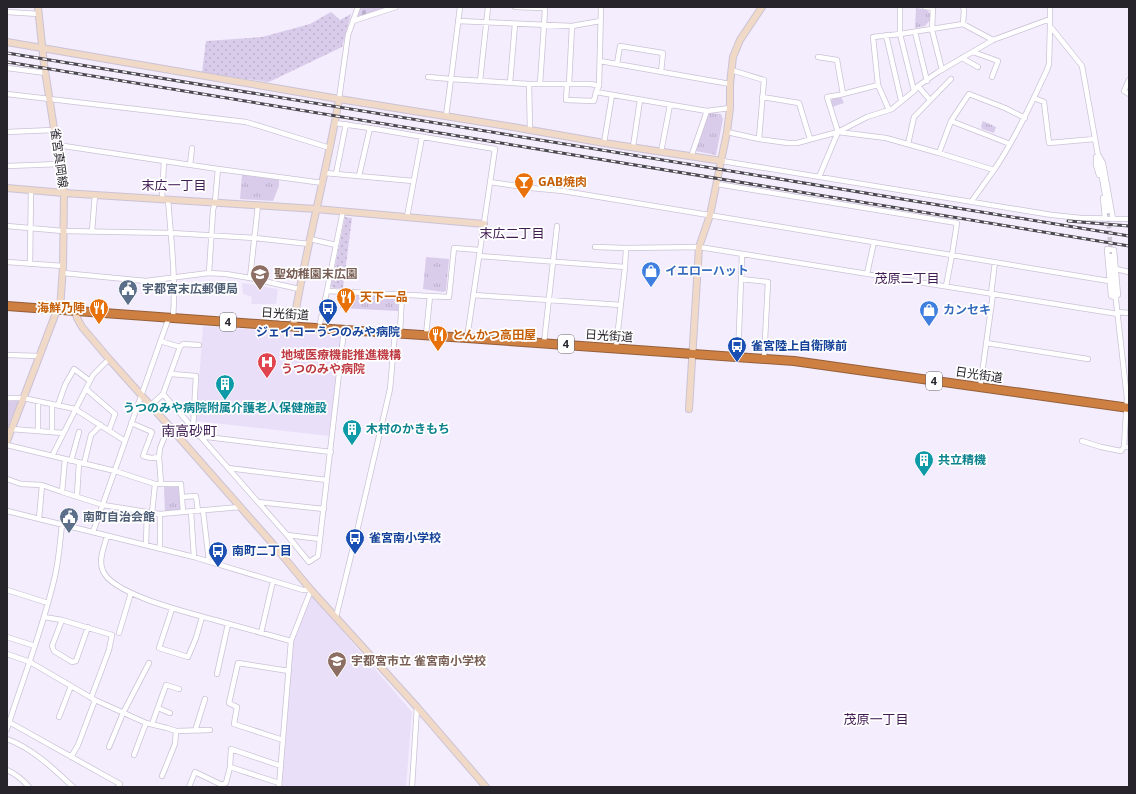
<svg xmlns="http://www.w3.org/2000/svg" width="1136" height="794" font-family="'Noto Sans','Noto Sans JP',sans-serif">
	<defs>
		<pattern id="grass-dots" width="8" height="8" patternUnits="userSpaceOnUse"><rect width="8" height="8" fill="#d9cceb"/><path d="M2 2h.1M6 6h.1" fill="none" stroke="#baafca" stroke-width="1.8" stroke-linecap="round"/></pattern>
		<pattern id="cemetery-stones" width="16" height="16" patternUnits="userSpaceOnUse"><rect width="16" height="16" fill="#d9cceb"/><path d="M2 7V4a2 2 0 0 1 4 0v3zM10 15v-3a2 2 0 0 1 4 0v3z" fill="#baafca"/></pattern>
		<pattern id="park-tufts" width="24" height="20" patternUnits="userSpaceOnUse"><rect width="24" height="20" fill="#d9cceb"/><path d="M3 7l-1-3M5 7V3M7 7l1-3M15 17l-1-3M17 17v-4M19 17l1-3" fill="none" stroke="#baafca"/></pattern>
	</defs>
	<rect width="100%" height="100%" fill="#f4edfd"/>
	<path fill="#eadff9" d="M243,283L278,289L276,304H251L252,297L243,294L242,284Z
		M203,326L341,336L342,338L329,436L196,421Z
		M311,597L314,598L412,712L406,787H282L293,643Z"/>
	<path fill="url(#grass-dots)" d="M331,12L340,20L351,14L342,47L269,82L202,73L206,41L262,37L310,24Z
		M345,217L352,218L343,288H333L331,286Z"/>
	<path fill="url(#cemetery-stones)" d="M361,7H389L357,17Z"/>
	<path fill="url(#park-tufts)" d="M916,8L927,10L930,14V20L925,26L915,28Z
		M841,97L844,103L832,107L831,101L833,98Z
		M708,113L721,114L723,119L716,155L695,151Z
		M983,121L996,127L994,133L982,129L981,126Z
		M242,174L279,179V186L273,201L240,199Z
		M426,257L449,259L446,291L443,292L423,289Z
		M341,294L399,295L398,311L340,308Z
		M7,400H17L18,402L7,430Z
		M164,486L180,487L182,511L165,512Z"/>
	<g fill="none" stroke-linecap="round" stroke-linejoin="round">
		<path stroke="#cbc5d3" stroke-width="4.5" stroke-dasharray="4.5 2" stroke-linecap="butt" d="M1108,211L1111,256"/>
		<g stroke="#cbc2d6" stroke-width="6">
			<path id="street" d="M460,7L451,79L529,84H591L599,86L596,92L707,111L730,108
				M515,7L544,8L545,10L540,84
				M900,7V34L914,91
				M925,7L933,8L932,30L942,70
				M1050,7V26L1082,66L1108,211
				M7,12L39,14
				M353,21L396,7
				M458,21L572,26L600,21
				M963,24L964,10L963,7
				M915,32L927,81
				M886,35L901,100
				M973,52L998,61L992,77
				M818,57L837,60L843,94
				M962,58L978,67
				M600,61L730,84
				M617,64L620,46L663,53L661,72
				M7,68L46,73
				M731,70L764,80L759,139
				M428,77L451,79L446,116
				M1129,80L1124,91L1129,94
				M480,81L488,7
				M510,83L515,24
				M529,84L530,130
				M567,84L566,100L594,101L596,92
				M569,84L572,26
				M878,85L873,37L900,34L963,24L993,40
				M599,86L601,7
				M918,86L930,100
				M7,94L246,122L330,148
				M762,97L799,103L810,139
				M1034,98L1044,102L1049,143L1095,139
				M339,99L348,35L358,7
				M951,121L1010,144
				M335,123L370,128L495,149L467,338
				M7,132L54,130
				M727,132L759,139L788,143H797L838,132L867,117L892,109L914,91L918,86L938,72L993,40L1050,19
				M838,132L886,138L939,153L994,170C1015,139 1031,104 1047,70L1049,64L1050,26
				M604,143L612,95
				M908,144L914,117L951,79
				M57,145L218,169L323,183
				M633,147L640,100
				M661,152L670,105
				M939,153L951,121L969,94L1005,108L1025,118
				M1099,156L1103,163L1113,219
				M691,157L707,111
				M1096,157V165L1099,175
				M722,161L1052,215L1081,218L1129,219
				M190,165L192,148
				M7,166L60,164
				M325,173L413,181
				M336,174L346,124
				M359,176L370,128
				M819,177L838,132L827,97L839,95L878,85L889,110
				M490,182L531,188L563,191L1109,281
				M717,184L957,223L952,255L946,286
				M1103,198L1105,218
				M162,199L164,161
				M168,199C171,239 176,278 173,318
				M971,202L994,170
				M343,211L336,245L327,291L449,297L454,248L479,250
				M407,217L422,137
				M7,226L63,231L171,233L255,238L309,244
				M92,231L95,195
				M310,239L336,245
				M595,247L626,248L699,247L1118,314
				M1107,249L1114,250L1118,295L1115,297L1111,296Z
				M479,256L625,267L626,248
				M1111,256L1127,398L1124,447
				M7,262L63,266
				M30,264L31,190
				M1116,269L1129,272
				M63,273L146,281L209,273L226,274L250,278L299,289
				M209,273L213,210L215,202L218,169
				M867,274L874,242
				M250,278L258,205
				M741,279L768,282L764,359
				M991,294L995,262
				M473,295L621,305
				M1117,312L1129,313
				M319,328L327,291
				M400,333L402,294
				M426,335L430,296
				M160,341L180,347L163,394L287,535L309,562L318,556L344,330
				M544,343L557,226
				M986,343L1088,359
				M180,347L183,344L199,345
				M616,348L625,267
				M7,355L39,356
				M738,357L742,254
				M171,374L196,376L193,429
				M980,388L993,294
				M86,389L115,414L109,430
				M7,398H23L75,409L125,441
				M58,405L65,385L74,369L90,381
				M150,406L163,394
				M131,423L152,432L143,456L151,458L159,457
				M11,429L63,433
				M38,431V401
				M52,432V404
				M199,436L331,452
				M1082,441L1101,447L1121,451L1124,447H1129
				M7,445L115,471L155,484H181L183,512
				M52,456L93,375L109,359
				M65,459L62,492L103,505L160,514L240,507
				M71,461L79,432
				M84,464L91,435L101,425
				M228,468L327,480
				M7,479L21,484L42,485L62,492
				M161,484L159,457L160,448L169,426
				M77,496L79,463
				M182,497L196,496L198,511
				M258,502L324,509
				M7,511L194,557L303,590H311L291,641L279,787
				M203,511L209,561
				M191,512L194,557
				M152,513L155,484
				M39,519L42,485
				M93,532L169,317
				M287,535L320,539
				M107,536C104,547 98,561 103,571C113,595 190,613 215,620C241,627 266,634 291,641
				M146,545L147,512
				M160,549V514
				M7,590L48,603
				M172,609L159,648L188,657L196,638L202,617
				M44,617L62,620L112,635L109,650L91,698
				M336,617L358,527L390,389L395,333
				M62,620L52,646L54,651L72,662L76,661L88,627
				M119,633L131,593
				M261,633L273,581
				M7,637L35,646
				M7,654L30,662L95,700L146,723L167,728L176,731L210,730
				M217,674L228,624
				M158,708L170,713
				M59,717L71,686
				M9,722L120,784L118,787
				M152,724L166,685L179,689
				M7,729C23,678 43,629 55,576C59,559 60,542 62,524
				M195,731L205,699
				M7,739C32,748 54,769 73,787
				M283,740L234,724L237,707L229,703L238,663L289,671
				M109,747L123,713L149,663
				M134,755L146,723
				M71,757L78,745L95,700
				M230,767L279,783
				M7,770C16,774 23,780 29,787
				M162,776L175,744L176,731
				M189,787L195,772L222,785L226,783L230,767L231,749L281,766
				M412,787L417,707"/>
		</g>
		<g stroke="#cbc2d6" stroke-width="8">
			<path id="secondary" d="M38,7L44,64L64,193L63,266L60,310
				M7,42L339,99L513,127L604,143L722,161
				M7,188L64,193L316,209L484,224
				M75,311L77,318L82,327L109,359L169,426L272,543L311,590L417,707L486,787
				M293,327C305,250 326,176 339,99
				M689,409L699,247L710,215L727,132L730,108V84L733,57L740,40L762,7
				M7,441L57,310"/>
		</g>
		<g stroke="#945f3a" stroke-width="10">
			<path id="highway" d="M7,306L270,325L467,338L794,361L1129,408"/>
		</g>
		<use href="#street" stroke="#fff" stroke-width="4.5"/>
		<use href="#secondary" stroke="#f0d9c6" stroke-width="6"/>
		<use href="#highway" stroke="#ce7f42" stroke-width="8"/>
		<g stroke="#4b4750" stroke-width="3">
			<path id="rail" d="M7,53L1129,236
				M7,62L1129,246
				M1068,221L1129,226"/>
		</g>
		<use href="#rail" stroke="#fff" stroke-width="1.5" stroke-dasharray="4.5" stroke-linecap="butt"/>
	</g>
	<defs>
		<g id="bar-pin" transform="scale(1)"><path d="M0 17L-7.5 6A9.5 9.5 0 1 1 7.5 6Z" fill="#e8710a" stroke="#fff"/><path d="M-6-5H6L.8 .8V4.5H3.5V6h-7V4.5H-.8V.8Z" fill="#fff"/></g>
		<g id="shop-pin" transform="scale(1)"><path d="M0 17L-7.5 6A9.5 9.5 0 1 1 7.5 6Z" fill="#3f7fe0" stroke="#fff"/><path d="M-5-2.5h2.3a2.7 3.5 0 0 1 5.4 0H5L5.5 6h-11ZM-1.5-2.5h3a1.5 2.3 0 0 0-3 0Z" fill="#fff"/></g>
		<g id="school-pin" transform="scale(1)"><path d="M0 17L-7.5 6A9.5 9.5 0 1 1 7.5 6Z" fill="#8d6e63" stroke="#fff"/><path d="M0-5L7-2L0 1L-7-2ZM-4 1L0 2.5L4 1V4Q0 6-4 4Z" fill="#fff"/></g>
		<g id="civic-pin" transform="scale(1)"><path d="M0 17L-7.5 6A9.5 9.5 0 1 1 7.5 6Z" fill="#5c6f8a" stroke="#fff"/><path d="M-.6-6.5H3V-4.5H.6V-3L4-1V1h2V6H-6V1h2V-1L-.6-3ZM-1.2 2.5V6h2.4V2.5Z" fill="#fff"/></g>
		<g id="restaurant-pin" transform="scale(1)"><path d="M0 17L-7.5 6A9.5 9.5 0 1 1 7.5 6Z" fill="#e8710a" stroke="#fff"/><path d="M-5-6h1v4h1v-4h1v4h1v-4h1v5L-1.5 .5V6h-2V.5L-5-1ZM5-6V6H3V1.5H1.5Q1.5-4 5-6Z" fill="#fff"/></g>
		<g id="bus-pin" transform="scale(1)"><path d="M0 17L-7.5 6A9.5 9.5 0 1 1 7.5 6Z" fill="#1a4fb4" stroke="#fff"/><path d="M-5-6H5V4H4V6H2V4H-2V6H-4V4H-5ZM-3.5-4V0h7V-4ZM-3.5 1.2v1.5H-2V1.2ZM2 1.2v1.5H3.5V1.2Z" fill="#fff"/></g>
		<g id="hospital-pin" transform="scale(1)"><path d="M0 17L-7.5 6A9.5 9.5 0 1 1 7.5 6Z" fill="#e0444e" stroke="#fff"/><path d="M-5-5h3v3.5h4V-5h3V5h-3V1.5h-4V5h-3Z" fill="#fff"/></g>
		<g id="building-pin" transform="scale(1)"><path d="M0 17L-7.5 6A9.5 9.5 0 1 1 7.5 6Z" fill="#0f9aa8" stroke="#fff"/><path d="M-4-6H4V6H1V3H-1V6H-4ZM-2.5-4.3h1.7v1.8h-1.7ZM.8-4.3h1.7v1.8H.8ZM-2.5-1h1.7V.8h-1.7ZM.8-1h1.7V.8H.8Z" fill="#fff"/></g>
	</defs>
	<g fill-rule="evenodd">
		<use href="#bar-pin" x="524" y="182"/>
		<use href="#shop-pin" x="651" y="271"/>
		<use href="#school-pin" x="260" y="274"/>
		<use href="#civic-pin" x="128" y="289"/>
		<use href="#restaurant-pin" x="346" y="297"/>
		<use href="#restaurant-pin" x="99" y="308"/>
		<use href="#bus-pin" x="328" y="308"/>
		<use href="#shop-pin" x="929" y="310"/>
		<use href="#restaurant-pin" x="438" y="335"/>
		<use href="#bus-pin" x="737" y="346"/>
		<use href="#hospital-pin" x="267" y="362"/>
		<use href="#building-pin" x="225" y="384"/>
		<use href="#building-pin" x="352" y="429"/>
		<use href="#building-pin" x="924" y="460"/>
		<use href="#civic-pin" x="69" y="517"/>
		<use href="#bus-pin" x="355" y="538"/>
		<use href="#bus-pin" x="218" y="551"/>
		<use href="#school-pin" x="337" y="661"/>
	</g>
	<g text-anchor="middle" stroke-width="3.5" stroke-linejoin="round" paint-order="stroke">
		<g fill="#fff" stroke="#68666b" stroke-width="1">
			<rect x="220" y="313" width="16" height="18" rx="3"/>
			<rect x="558" y="335" width="16" height="18" rx="3"/>
			<rect x="926" y="372" width="16" height="18" rx="3"/>
		</g>
		<g font-size="11" font-weight="bold" fill="#27242b">
			<text x="228" y="326">4</text>
			<text x="566" y="348">4</text>
			<text x="934" y="385">4</text>
		</g>
		<g font-size="12" fill="#27242b" stroke="#fff">
			<text transform="translate(59 158) rotate(82)" y="4">雀宮真岡線</text>
			<text transform="translate(285 314) rotate(4)" y="4">日光街道</text>
			<text transform="translate(609 336) rotate(4)" y="4">日光街道</text>
			<text transform="translate(979 375) rotate(8)" y="4">日光街道</text>
		</g>
		<g font-size="12" font-weight="bold" fill="#c56008" stroke="#fff" text-anchor="start">
			<text x="538" y="186">GAB焼肉</text>
			<text x="360" y="301">天下一品</text>
			<text x="85" y="312" text-anchor="end">海鮮乃陣</text>
			<text x="452" y="339">とんかつ高田屋</text>
		</g>
		<g font-size="12" font-weight="bold" fill="#366cbe" stroke="#fff" text-anchor="start">
			<text x="665" y="275">イエローハット</text>
			<text x="943" y="314">カンセキ</text>
		</g>
		<g font-size="12" font-weight="bold" fill="#785e54" stroke="#fff" text-anchor="start">
			<text x="274" y="278">聖幼稚園末広園</text>
			<text x="351" y="665">宇都宮市立 雀宮南小学校</text>
		</g>
		<g font-size="12" font-weight="bold" fill="#4e5e75" stroke="#fff" text-anchor="start">
			<text x="142" y="293">宇都宮末広郵便局</text>
			<text x="83" y="521">南町自治会館</text>
		</g>
		<g font-size="12" font-weight="bold" fill="#164399" stroke="#fff" text-anchor="start">
			<text x="328" y="336" text-anchor="middle">ジェイコーうつのみや病院</text>
			<text x="751" y="350">雀宮陸上自衛隊前</text>
			<text x="369" y="542">雀宮南小学校</text>
			<text x="232" y="555">南町二丁目</text>
		</g>
		<g font-size="12" font-weight="bold" fill="#be3a42" stroke="#fff" text-anchor="start">
			<text x="281" y="359">地域医療機能推進機構<tspan x="281" dy="14">うつのみや病院</tspan></text>
		</g>
		<g font-size="12" font-weight="bold" fill="#0d838f" stroke="#fff" text-anchor="start">
			<text x="225" y="412" text-anchor="middle">うつのみや病院附属介護老人保健施設</text>
			<text x="366" y="433">木村のかきもち</text>
			<text x="938" y="464">共立精機</text>
		</g>
		<g font-size="13" fill="#411c53" stroke="#fff">
			<text x="174" y="190">末広一丁目</text>
			<text x="512" y="238">末広二丁目</text>
			<text x="907" y="283">茂原二丁目</text>
			<text x="876" y="724">茂原一丁目</text>
		</g>
		<g font-size="14" fill="#411c53" stroke="#fff">
			<text x="189" y="436">南高砂町</text>
		</g>
	</g>
	<rect width="1136" height="794" fill="none" stroke="#27242b" stroke-width="16"/>
</svg>
